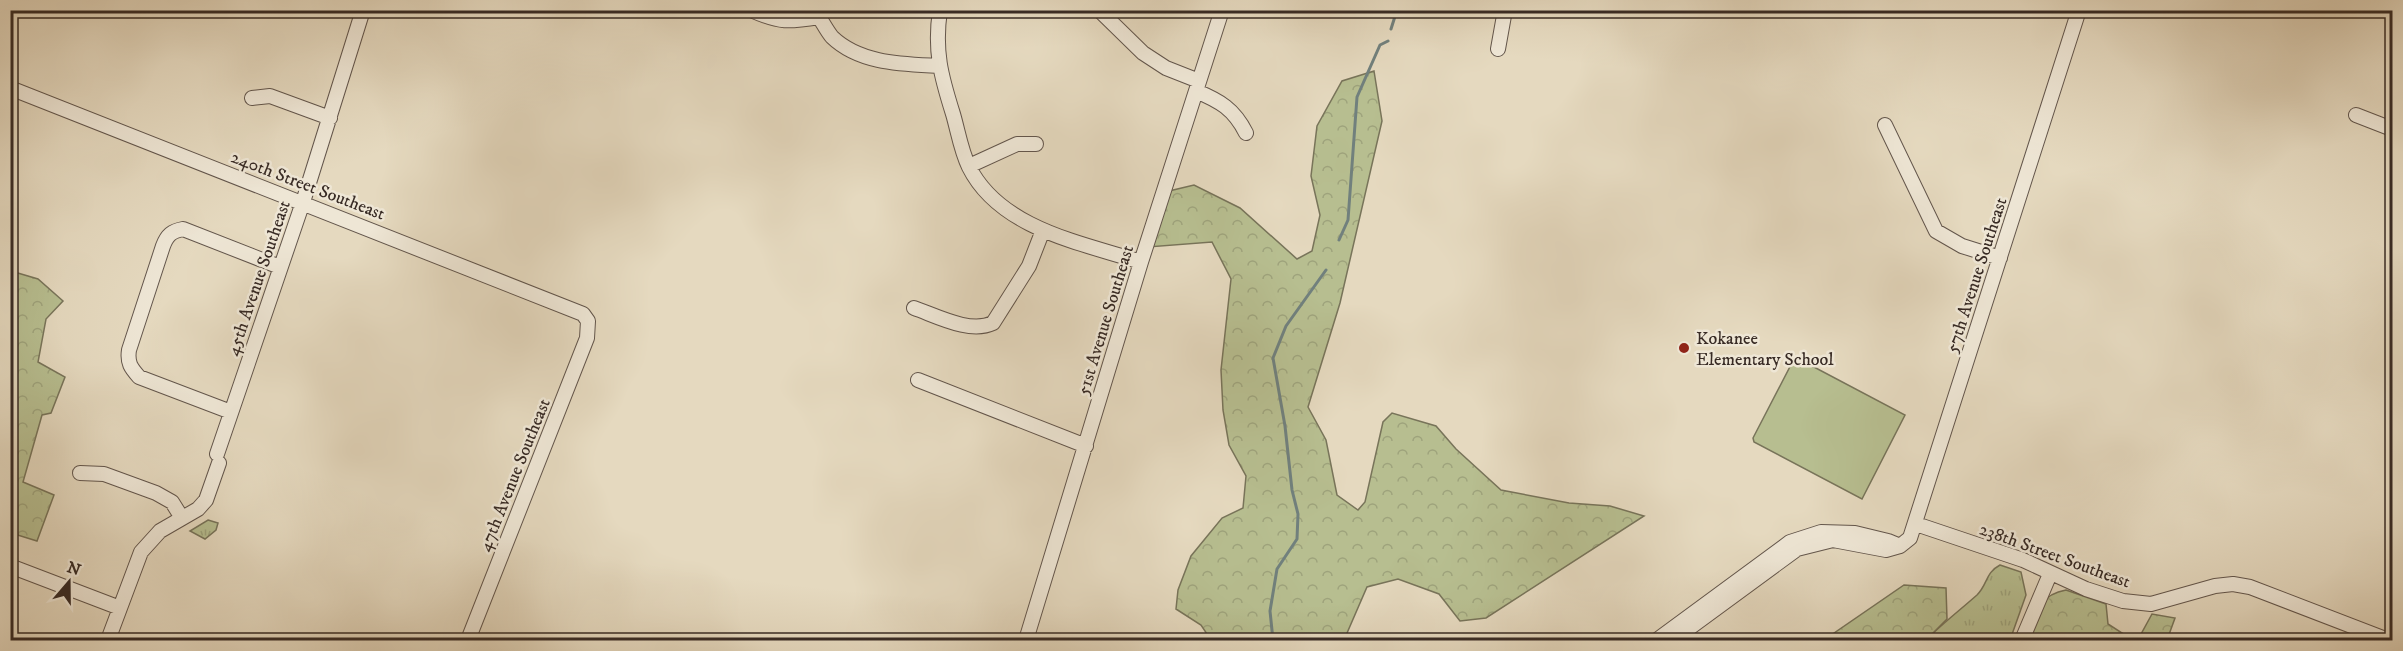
<svg xmlns="http://www.w3.org/2000/svg" width="2403" height="651" font-family="'IM FELL DW Pica',serif">
	<defs>
		<pattern id="grass-tufts" width="24" height="20" patternUnits="userSpaceOnUse" patternTransform="scale(1.5)"><rect width="24" height="20" fill="#b7be90"/><path d="M3 7l-1-3M5 7V3M7 7l1-3M15 17l-1-3M17 17v-4M19 17l1-3" fill="none" stroke="#9ea37c"/></pattern>
		<pattern id="forest-crowns" width="20" height="18" patternUnits="userSpaceOnUse" patternTransform="scale(1.5)"><rect width="20" height="18" fill="#b7be90"/><path d="M2 6a3 3 0 1 1 6 0M12 15a3 3 0 1 1 6 0" fill="none" stroke="#9ea37c"/></pattern>
	</defs>
	<rect width="100%" height="100%" fill="#e5d9bf"/>
	<filter id="stains"><feTurbulence type="fractalNoise" baseFrequency=".00333" numOctaves="4"/><feColorMatrix values="0 0 0 0 .2 0 0 0 0 .09 0 0 0 0 .02 0 0 0 .5 -.17"/></filter>
	<radialGradient id="worn" r=".72"><stop offset=".6" stop-color="#630" stop-opacity="0"/><stop offset="1" stop-color="#630" stop-opacity=".3"/></radialGradient>
	<path fill="url(#grass-tufts)" stroke="#78745a" stroke-width="1.5" d="M208,520L218,523L216,530L205,539L190,531Z
		M2000,565L2021,572L2026,595L2010,640H1926C1942,624 1960,610 1977,595C1988,584 1985,573 2000,565Z"/>
	<path fill="url(#forest-crowns)" stroke="#78745a" stroke-width="1.5" d="M1374,71L1382,121L1340,303L1308,407L1326,440L1337,495L1358,510L1365,502L1383,422L1392,413L1436,426L1456,449L1501,490L1569,503L1610,506L1644,516L1486,618L1460,621L1439,594L1398,579L1367,587L1344,640H1211L1201,625L1176,609L1178,590L1191,556L1222,518L1243,508L1246,476L1229,445L1223,410L1221,370L1231,279L1212,242L1148,247L1165,192L1194,185L1240,208L1297,259L1312,251L1320,215L1311,176L1317,126L1342,81Z
		M11,271L38,279L63,301L46,319L38,362L65,377L51,413L42,415L23,482L54,495L37,541L11,533Z
		M1904,585L1946,588L1947,619L1926,640H1824Z
		M2066,590L2106,604L2108,624L2128,637L2141,634L2152,614L2175,618L2167,640H2028C2036,616 2037,595 2066,590Z"/>
	<path fill="#b7be90" stroke="#78745a" stroke-width="1.5" d="M1795,357L1905,415L1862,499L1754,442L1753,438Z"/>
	<g fill="none" stroke-linecap="round" stroke-linejoin="round">
		<path stroke="#71807d" stroke-width="3" d="M1391,29L1397,10
			M1339,240L1348,220L1357,97L1380,45L1388,41
			M1273,640L1270,611L1277,569L1297,539L1298,514L1292,490L1285,426L1273,358L1286,326L1326,270"/>
		<g stroke="#63564c" stroke-width="16">
			<path id="minor" d="M751,10C780,23 789,22 819,17
				M940,10C934,51 941,76 953,114C958,131 961,151 969,167C1000,229 1082,243 1141,262
				M1099,10L1143,53L1166,68L1199,81
				M10,15L11,10
				M819,17C823,23 827,31 832,37C860,64 903,64 939,66
				M1498,49L1505,10
				M10,88L583,314L588,321L587,338L468,640
				M1196,91C1220,101 1234,109 1246,133
				M252,98L270,96L330,118
				M2356,115L2392,129
				M1885,125L1936,231L1962,246L2000,258
				M969,166L1017,144H1036
				M914,308C937,316 970,334 993,323L1029,266L1043,230
				M918,380L1086,446
				M231,412L139,377C131,368 127,363 129,350L163,246C167,235 172,231 183,229L280,267
				M217,454L303,202L363,10
				M80,473L104,474L156,493L172,502L182,518
				M1916,524L2023,560L2086,589L2123,601L2151,604L2215,586L2233,584L2250,587L2388,640
				M10,566L120,608
				M108,640L141,552L160,531L198,509L206,500L219,463
				M1026,640L1141,262L1222,10
				M1657,640L1790,542L1821,532L1855,533L1888,541L1900,546
				M1673,640L1797,549L1833,540L1886,550L1900,546L1910,538L2079,10
				M2022,640L2050,574"/>
		</g>
		<use href="#minor" stroke="#eee6d5" stroke-width="14"/>
	</g>
	<circle fill="#8f2418" stroke="#eee6d5" stroke-width="2" cx="1684" cy="348" r="6"/>
	<g text-anchor="middle" stroke-width="5" stroke-linejoin="round" paint-order="stroke">
		<g font-size="18" fill="#382b25" stroke="#eee6d5">
			<text transform="translate(308 185) rotate(21)" y="6">240th Street Southeast</text>
			<text transform="translate(1976 275) rotate(-72)" y="6">57th Avenue Southeast</text>
			<text transform="translate(258 278) rotate(-71)" y="6">45th Avenue Southeast</text>
			<text transform="translate(1105 320) rotate(-73)" y="6">51st Avenue Southeast</text>
			<text transform="translate(514 475) rotate(-68)" y="6">47th Avenue Southeast</text>
			<text transform="translate(2055 555) rotate(20)" y="6">238th Street Southeast</text>
		</g>
		<g font-size="18" fill="#382b25" stroke="#eee6d5" text-anchor="start">
			<text x="1696" y="344">Kokanee<tspan x="1696" dy="21">Elementary School</tspan></text>
		</g>
	</g>
	<rect width="2403" height="651" fill="none" stroke="#e5d9bf" stroke-width="36"/>
	<rect x="12" y="12" width="2379" height="627" fill="none" stroke="#382b25" stroke-width="3"/>
	<rect x="18" y="18" width="2367" height="615" fill="none" stroke="#382b25" stroke-width="1.5"/>
	<g transform="translate(69 582) rotate(20)" stroke="#eee6d5" stroke-width="4.5" paint-order="stroke">
	<path d="M0-4.5L10 22L0 15L-10 22Z" fill="#382b25"/>
	<text y="-9" font-size="16" font-weight="bold" text-anchor="middle" fill="#382b25">N</text>
	</g>
	<rect width="100%" height="100%" filter="url(#stains)"/>
	<rect width="100%" height="100%" fill="url(#worn)"/>
</svg>
